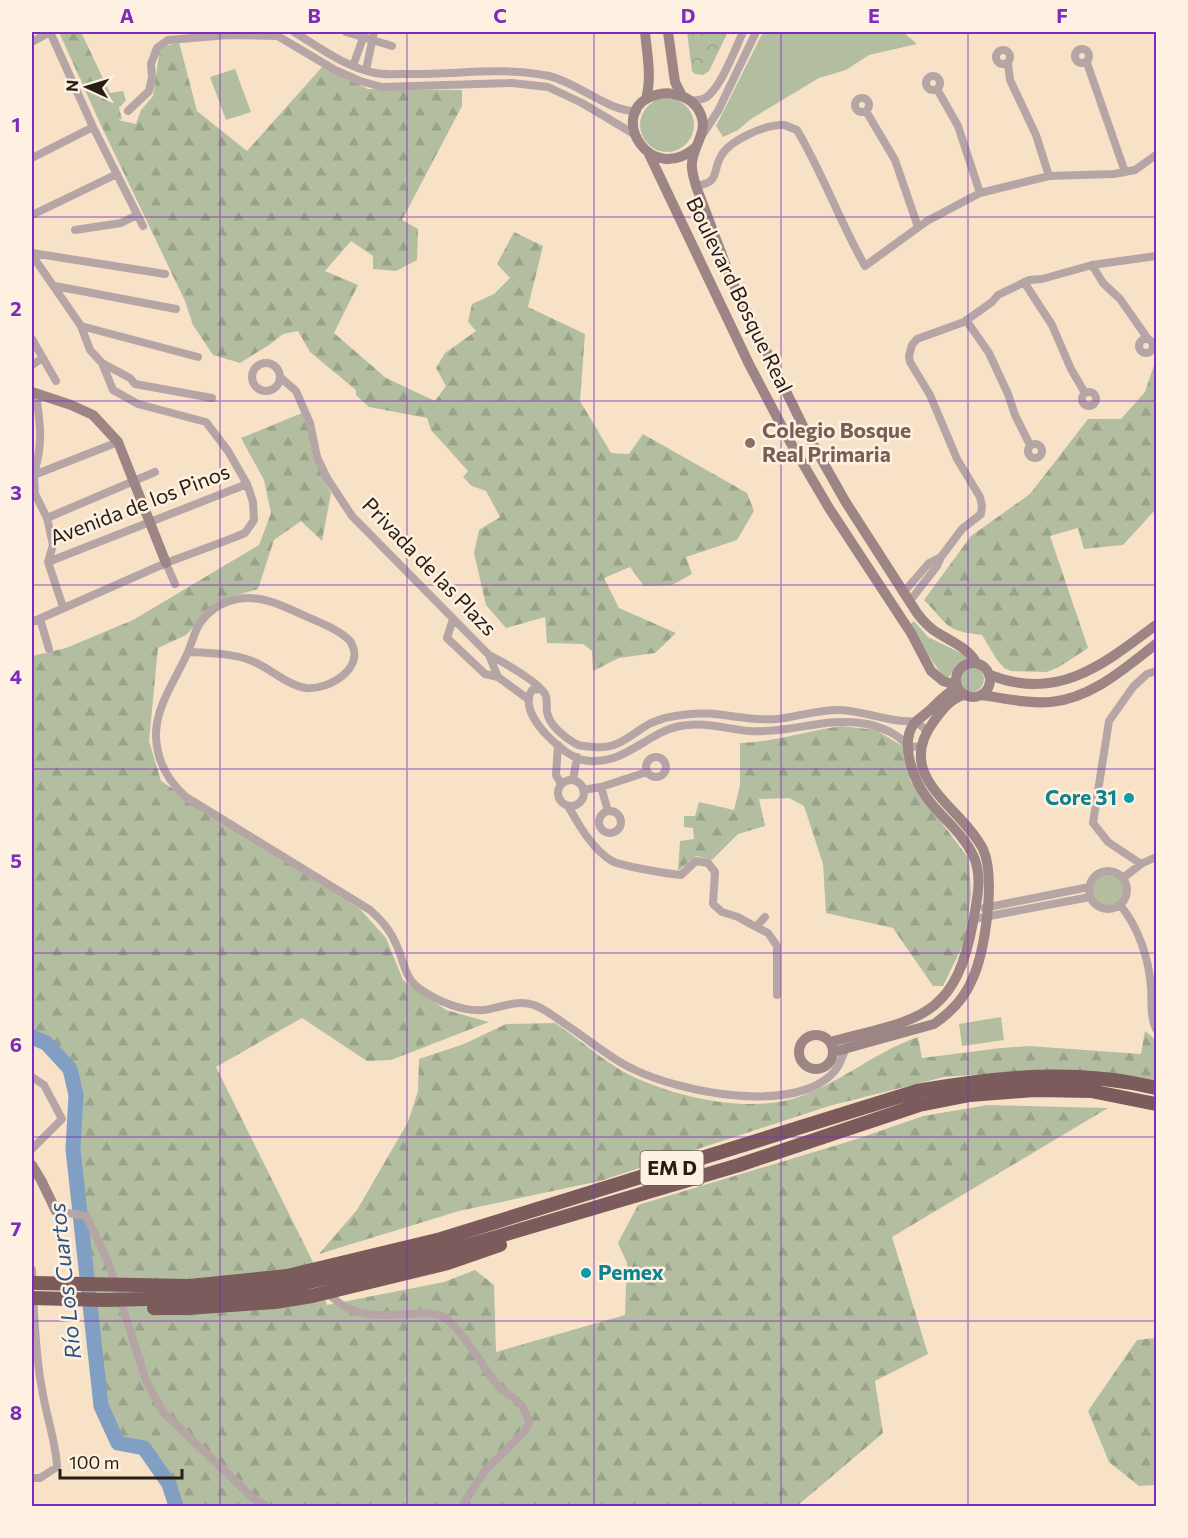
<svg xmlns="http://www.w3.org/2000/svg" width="1188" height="1538" font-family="Commissioner,sans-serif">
	<defs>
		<pattern id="forest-firs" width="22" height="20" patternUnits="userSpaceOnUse" patternTransform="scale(1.5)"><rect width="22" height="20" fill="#b3bea1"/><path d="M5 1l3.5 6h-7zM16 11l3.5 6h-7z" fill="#9aa38a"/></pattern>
		<pattern id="park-crowns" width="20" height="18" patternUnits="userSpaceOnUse" patternTransform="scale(1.5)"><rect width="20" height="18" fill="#b3bea1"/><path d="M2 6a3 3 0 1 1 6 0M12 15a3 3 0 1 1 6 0" fill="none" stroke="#9aa38a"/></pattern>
	</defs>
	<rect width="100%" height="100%" fill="#f8e2c7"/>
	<path fill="#b3bea1" d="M763,32H903L917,44L869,55L846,70L819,78L751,119L738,130L723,137L716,126Z
		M235,69L251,112L226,120L210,77Z
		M640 125a27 27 0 1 1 54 0a27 27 0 1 1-54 0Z
		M914,621L928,637L963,654L970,660L960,663L947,679C935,669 920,640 910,625Z
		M958 679a13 13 0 1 1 26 0a13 13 0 1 1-26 0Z
		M1091 890a17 17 0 1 1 34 0a17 17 0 1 1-34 0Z
		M1001,1017L1004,1040L962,1046L959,1024Z"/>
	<path fill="url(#forest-firs)" d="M59,32H81L110,93L123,91L126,100L119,108L122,119L118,120L136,124L141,110L153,96L160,48L179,42L197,111L247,151L322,67L368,89L462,90V106L402,220L418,229L417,260L396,271L373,269V256L351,241L325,271L358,285L334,333L386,378L435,401L446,386L436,368L445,353L476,331L468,322L472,304L494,294L510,278L497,264L514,232L543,246L528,307L585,334L580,401L611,453L629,454L643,434L747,493L754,511L737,540L686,557L692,574L672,585L644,586L630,567L604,578L619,608L676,633L655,653L619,658L593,671L592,651L583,644L547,643L545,617L506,628L486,605L474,553L479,530L500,517L486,491L472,486L463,477L468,471L431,430L427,418L369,407L356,395V390L310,352L298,331L283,334L269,345L240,363L213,355L193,325L185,301L98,119Z
		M1156,359V509L1123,545L1084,549L1078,528L1050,536L1088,648L1059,667L1047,672L1011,671L1004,668L997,660L982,635C944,631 949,625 924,600L971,536L1030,494L1088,419H1121L1145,392Z
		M302,413L308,429L313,457L331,493L322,541L301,521L274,540L258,589L218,601L186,635L158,648L149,741L161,781L360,909L386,938L403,980L446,1010L489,1022L391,1060L367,1061L302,1018L216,1067L312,1260L327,1305L444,1282L475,1270L494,1285L496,1352L625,1315L627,1263L618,1243L638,1205L857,1139L923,1116L988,1105L1108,1108L892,1237L928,1354L875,1381L883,1433L797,1506H176L168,1484L144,1448L118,1443L101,1406L73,1149L76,1095L70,1069L46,1043L32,1037V656L66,648L133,620L259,545L271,513L264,480L241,438Z
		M841,726L876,730L904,747L911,782L969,859L971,894L965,941L943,986H933L893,928L826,913L823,864L804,806L789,798L759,799L765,826L738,834L712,860L696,856L678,871L680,841L694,839L693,828L684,827V816H695L699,802L734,810L740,785V743C774,742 807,731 841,726Z
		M555,1023C584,1042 610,1068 643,1081C688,1100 757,1114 804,1095C844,1080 877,1051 918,1037L922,1058L1001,1048L1029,1046L1141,1054L1145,1031L1156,1040V1081L1083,1071H1026L944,1077L829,1106L600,1181L459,1211L319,1254L357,1210L408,1122L418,1091L419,1059L464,1044L506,1024Z
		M1156,1338V1485L1139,1486L1109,1462L1088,1411L1137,1340Z"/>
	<path fill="url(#park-crowns)" d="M687,32H728L709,71L703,75L695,74L692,71Z"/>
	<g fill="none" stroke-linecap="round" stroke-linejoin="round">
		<path stroke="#809fc3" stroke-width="15" d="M32,1037L46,1043L70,1069L76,1095L73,1149L101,1406L118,1443L144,1448L169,1484L176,1506"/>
		<path stroke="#b6a5a5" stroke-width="8" d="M50,32L93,127L143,226
			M271,32L335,70L360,81L382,87L512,83L548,87L582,103L634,134
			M294,32C319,47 345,67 375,73C385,75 397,74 407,74C454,75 503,66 549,76C579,83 608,112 637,111
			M346,32L392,46
			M32,42L50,32
			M1075 56a7 7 0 1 1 14 0a7 7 0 1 1-14 0Z
			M996 57a7 7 0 1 1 14 0a7 7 0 1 1-14 0Z
			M1087,63L1125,172
			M1008,64L1010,80L1036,135L1049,176
			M353,66L363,38
			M366,70L374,32
			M926 83a7 7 0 1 1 14 0a7 7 0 1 1-14 0Z
			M937,89L958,126L980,193
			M855 105a7 7 0 1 1 14 0a7 7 0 1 1-14 0Z
			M691,101C696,100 701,100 705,98C720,90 736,47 743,32
			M128,111L149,91L152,77L151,64L157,48L168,40L229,35L279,36
			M866,111L895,160L918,227
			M703,134L718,111L756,32
			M32,158L93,127
			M696,186C721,182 712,171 721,156C730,140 766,124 784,125C788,126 793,129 797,130C823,174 840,222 865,266L927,221L980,193L1049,176L1114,174L1135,170L1156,155
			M32,215L117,174
			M75,230L121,223L137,215
			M32,253L165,274
			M32,255L81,326L90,350L102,363L113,390L138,404L206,422L228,451L247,484L253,502L254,520L245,533L233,538L166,563L32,622
			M1092,265L1103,283L1120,299L1148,339
			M1024,282L1052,325L1071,369L1085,393
			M55,286L176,309
			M966,320L989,353L1008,394L1015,415L1030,445
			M81,326L198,357
			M1139 346a7 7 0 1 1 14 0a7 7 0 1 1-14 0Z
			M32,339L56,381
			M102,363L130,378L135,384L212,398
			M252 377a14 14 0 1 1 28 0a14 14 0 1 1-28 0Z
			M32,365L43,358
			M280,377L296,391L310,423L317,457L327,478L352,516L489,655C503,662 537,681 545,694C548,699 546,706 547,712C549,725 565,738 576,744C581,747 589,746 594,747C621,749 630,734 651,723C660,719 673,716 682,715C714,709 745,722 777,719C798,717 819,709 840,710C866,711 890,723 916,721L927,731
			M1082 399a7 7 0 1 1 14 0a7 7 0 1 1-14 0Z
			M1028 451a7 7 0 1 1 14 0a7 7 0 1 1-14 0Z
			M33,478C43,444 41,429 36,394
			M47,518L155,472
			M48,562L247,484
			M166,563L175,584
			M903,593L929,563L941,557
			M909,602L937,566L941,557L962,529L981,514L982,506L980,497L957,459L930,395L910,362L909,356L912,345L917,339L964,322L992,302L998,295L1029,280L1042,279L1092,265L1156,256
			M63,607L48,562L53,545L47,518L35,494L34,475L118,442
			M40,619L49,649
			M453,619L447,638L485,674L498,677
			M188,652C208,653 233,653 252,661C270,668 287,685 306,688C330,690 367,667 350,641C339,629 318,622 303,615C282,605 257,593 233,600C220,603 208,612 200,623C194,632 192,643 188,652C176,679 155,707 156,737C157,761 168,781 186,797L370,910C382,920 391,931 397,946C404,962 405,979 420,989C437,1001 463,1012 484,1010C502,1008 516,999 534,1005C545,1009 555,1017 565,1024C587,1038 609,1058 633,1069C680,1092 789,1114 831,1075C839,1068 842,1058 846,1048
			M489,655L498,677L528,699
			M540,689L532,690C531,692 529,695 529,698C525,720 564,756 583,760C623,768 645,733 680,726C704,721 726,729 749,731C789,734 827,716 867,724C877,726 888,730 897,736C902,740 906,744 912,747L922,746
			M558,745L556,775L561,784
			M646 767a10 10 0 1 1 20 0a10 10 0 1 1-20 0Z
			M573,780L577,757
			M558 793a13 13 0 1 1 26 0a13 13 0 1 1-26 0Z
			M601,787L608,811
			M583,790L601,787L647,772
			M568,806C579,825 592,849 612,861C621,866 669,874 681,875L696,861L708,863L715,872L713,904L722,912L738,917L756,927L765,917
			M599 822a11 11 0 1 1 22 0a11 11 0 1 1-22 0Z
			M1141,864L1108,842L1093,823L1109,721L1133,687L1147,674L1156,671
			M1089 890a19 19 0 1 1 38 0a19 19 0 1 1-38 0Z
			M1123,878L1141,864L1156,857
			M1120,905C1138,926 1149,959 1151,987C1152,1002 1150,1016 1156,1029
			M984,908L1089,887
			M974,919L1090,897
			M756,927L768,933L777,946V995
			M32,1077L44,1085L62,1119L32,1149
			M56,1211L86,1216L109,1264L146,1381L163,1412L253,1498L266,1506
			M32,1270L33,1284
			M327,1293C334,1298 341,1306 349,1309C366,1316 386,1316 404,1314C414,1314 430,1312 440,1315C457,1321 483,1367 495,1382C509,1401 522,1394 529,1423L523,1433L484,1472L462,1506
			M32,1478H40L57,1467C56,1441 46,1416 42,1389C36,1359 35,1327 33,1296"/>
		<path stroke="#9d8585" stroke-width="10" d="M645,32C647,54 652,77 646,99
			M668,32L675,82L682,96
			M696,147C651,187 608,116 650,97C658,94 665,92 673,94C685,96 696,102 701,115C708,132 693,146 692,163C691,171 694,178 696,186L731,279L805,430L845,501L917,613C923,621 929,628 938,633C952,642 967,647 976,662
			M649,154L749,364L789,440L829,508L911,633L931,671L943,681L956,685
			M32,392L71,405L93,415L118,442L166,563
			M956 680a17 17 0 1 1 34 0a17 17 0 1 1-34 0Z
			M990,675C1058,702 1104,664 1156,625
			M981,695C1004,698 1028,704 1051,702C1092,698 1125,668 1156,644
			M799 1052a17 17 0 1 1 34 0a17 17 0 1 1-34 0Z
			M830,1042C915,1019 955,1022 973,922C977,900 983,876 973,855C962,832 941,817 927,798C914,781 900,745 913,725C918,718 927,714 933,707C941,699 947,693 957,687
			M833,1052L934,1024C950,1013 964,999 972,980C985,952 996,878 983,849C961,806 892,777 934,721C943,709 950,699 964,695
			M32,1165L41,1180L56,1211"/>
		<path stroke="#7c5b5c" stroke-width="14" d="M189,1286L287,1276L441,1239L917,1091C996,1077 1077,1068 1156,1088
			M189,1298L240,1295L287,1287L456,1249L739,1165L919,1105L970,1095L1034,1090L1091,1091L1156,1104
			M188,1308L275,1302L312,1296L448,1263L500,1245"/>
		<path stroke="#7c5b5c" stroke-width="14" d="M32,1283L189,1286
			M32,1298L105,1300L189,1298
			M154,1308H188"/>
	</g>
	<path fill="none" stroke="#7b2cbf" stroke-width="1.5" stroke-opacity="0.55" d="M220,32V1506M407,32V1506M594,32V1506M781,32V1506M968,32V1506M32,217H1156M32,401H1156M32,585H1156M32,769H1156M32,953H1156M32,1137H1156M32,1321H1156"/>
	<circle fill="#8d6e63" stroke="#fef1e1" stroke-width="2" cx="750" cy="443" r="6"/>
	<g fill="#0f9aa8" stroke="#fef1e1" stroke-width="2">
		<circle cx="1129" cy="798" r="6"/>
		<circle cx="586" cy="1273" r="6"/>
	</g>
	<g text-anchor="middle" stroke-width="5" stroke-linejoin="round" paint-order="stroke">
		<rect fill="#fef1e1" stroke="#675d52" stroke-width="1.5" x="640.5" y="1151" width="63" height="34" rx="4.5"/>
		<g font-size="20" font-weight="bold" fill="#261e14">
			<text x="672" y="1175">EM D</text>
		</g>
		<g font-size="21" fill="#261e14" stroke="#fef1e1">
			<text transform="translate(739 295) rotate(64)" y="7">Boulevard Bosque Real</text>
			<text transform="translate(140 505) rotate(-21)" y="7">Avenida de los Pinos</text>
			<text transform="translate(429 567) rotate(46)" y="7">Privada de las Plazs</text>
		</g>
		<g font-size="21" font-weight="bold" fill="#785e54" stroke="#fef1e1" text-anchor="start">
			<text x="762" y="438">Colegio Bosque<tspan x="762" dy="24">Real Primaria</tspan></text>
		</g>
		<g font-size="21" font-weight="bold" fill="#0d838f" stroke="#fef1e1" text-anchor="end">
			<text x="1117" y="805">Core 31</text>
			<text x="598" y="1280" text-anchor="start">Pemex</text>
		</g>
		<g font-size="22" font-style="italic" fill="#275484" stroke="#fef1e1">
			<text transform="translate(65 1281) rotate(-96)" y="8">Río Los Cuartos</text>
		</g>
	</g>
	<rect width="1188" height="1538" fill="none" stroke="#fef1e1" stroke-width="66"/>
	<g transform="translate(87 87) rotate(274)" stroke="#fef1e1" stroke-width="4.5" paint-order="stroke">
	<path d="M0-4.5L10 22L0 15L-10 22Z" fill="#261e14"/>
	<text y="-9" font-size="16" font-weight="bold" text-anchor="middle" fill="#261e14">N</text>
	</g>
	<path d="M60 1469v9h122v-9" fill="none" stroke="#261e14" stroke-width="3"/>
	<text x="69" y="1469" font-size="18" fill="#261e14" stroke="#fef1e1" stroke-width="4.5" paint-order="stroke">100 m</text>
	<rect x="33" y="33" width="1122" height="1472" fill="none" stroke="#7b2cbf" stroke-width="2"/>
	<g font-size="20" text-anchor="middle" font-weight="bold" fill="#7b2cbf">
		<text x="127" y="23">A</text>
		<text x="314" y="23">B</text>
		<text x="500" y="23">C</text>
		<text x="688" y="23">D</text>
		<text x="874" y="23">E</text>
		<text x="1062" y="23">F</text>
		<text x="16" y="132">1</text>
		<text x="16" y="316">2</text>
		<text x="16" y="500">3</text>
		<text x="16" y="684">4</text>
		<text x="16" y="868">5</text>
		<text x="16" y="1052">6</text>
		<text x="16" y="1236">7</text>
		<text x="16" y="1420">8</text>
	</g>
</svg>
